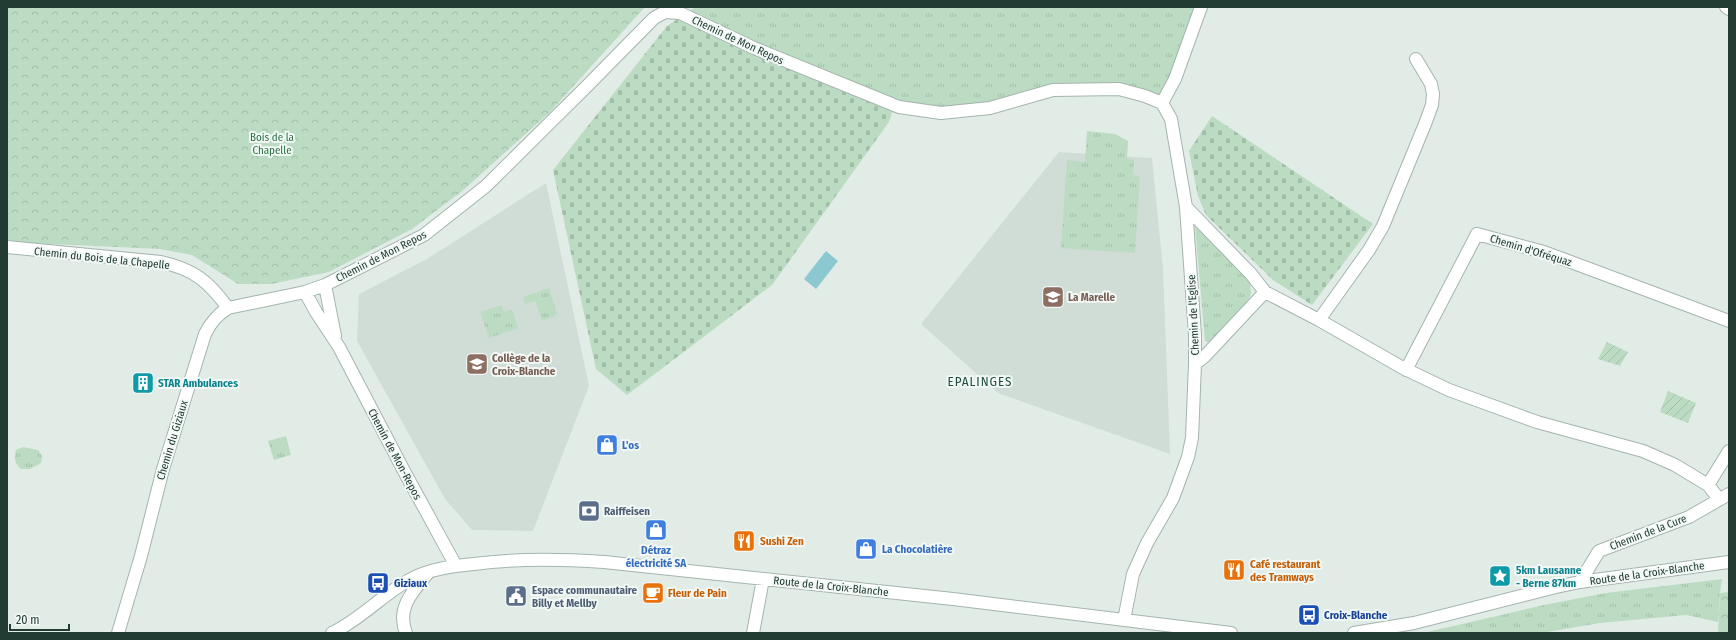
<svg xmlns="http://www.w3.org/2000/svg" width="1736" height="640" font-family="'Fira Sans Condensed',sans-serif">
	<defs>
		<pattern id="grass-tufts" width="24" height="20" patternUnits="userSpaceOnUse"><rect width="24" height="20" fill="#bbdcc3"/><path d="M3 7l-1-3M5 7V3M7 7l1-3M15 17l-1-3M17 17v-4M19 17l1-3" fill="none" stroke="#a0bea8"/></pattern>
		<pattern id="forest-crowns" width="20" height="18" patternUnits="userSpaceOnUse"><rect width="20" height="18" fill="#bbdcc3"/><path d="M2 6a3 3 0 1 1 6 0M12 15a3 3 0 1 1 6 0" fill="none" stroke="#a0bea8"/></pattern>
		<pattern id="cemetery-stones" width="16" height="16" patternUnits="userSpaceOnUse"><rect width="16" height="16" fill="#bbdcc3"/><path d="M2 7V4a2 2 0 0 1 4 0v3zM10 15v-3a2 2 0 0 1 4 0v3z" fill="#a0bea8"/></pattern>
		<pattern id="garden-furrows" width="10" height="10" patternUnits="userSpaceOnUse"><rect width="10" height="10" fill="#bbdcc3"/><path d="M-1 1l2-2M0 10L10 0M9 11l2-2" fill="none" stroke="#a0bea8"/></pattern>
	</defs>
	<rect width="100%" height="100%" fill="#e2ece7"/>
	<path fill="#d0dcd6" d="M1059,152L1152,158L1163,269L1170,454L998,393L921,324Z
		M546,183L589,386L533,531L472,530L445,499L357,341L359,294L427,259Z"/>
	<path fill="url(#grass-tufts)" d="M695,7H1200L1163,104L1107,89L1044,88L955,113L895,104L687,13Z
		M1087,131L1115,134L1128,141L1127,159L1134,160L1133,175L1140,176L1135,253L1061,248L1067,160L1085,162Z
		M1195,226L1202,227L1250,281L1251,294L1249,299L1212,341L1209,343L1205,341Z
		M549,288L557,314L555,315V316L542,321L535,301L525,304L523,297Z
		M502,305L504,312L512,309L518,328L489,338L480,312Z
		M286,436L291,455L274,460L268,441Z
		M23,447L38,450L42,456L41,463L30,469H21C14,462 14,459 16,450Z
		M1722,579L1720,593L1718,622L1686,615L1600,623L1541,633L1427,632L1544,605L1606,593Z"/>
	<path fill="url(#forest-crowns)" d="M7,7H645L550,112L461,192L412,229L329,272L271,284H238L192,255L160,249L29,243L7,240Z
		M1729,592V633H1718L1720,593Z"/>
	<path fill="url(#cemetery-stones)" d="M687,13L895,104L889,122L772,285L627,395L596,369L553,170L667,26Z
		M1212,116L1373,224L1312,305L1273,280L1206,215L1198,196L1189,151Z"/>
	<path fill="url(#garden-furrows)" d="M1607,342L1628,352L1620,366L1598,359Z
		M1668,391L1696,403L1688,423L1660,412Z"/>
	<path fill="#8bc8d0" d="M826,251L838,261L816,289L804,279Z"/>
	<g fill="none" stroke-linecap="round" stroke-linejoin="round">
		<g stroke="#a5b4ae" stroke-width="14">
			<path id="minor" d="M1726,7L1729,9
				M1186,207L1251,274L1265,292
				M7,247L161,262C194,269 209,282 228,308
				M325,285L335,336
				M305,292L316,312L339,347L404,471L456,566
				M1319,320L1369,250L1383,226L1425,124L1432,105L1433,94L1431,84L1416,59
				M1195,364L1205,356L1265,292L1319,320L1403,368L1449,390L1537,422L1643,451L1675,465L1708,485L1719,499
				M1406,370L1477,234L1544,252L1729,321
				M1708,485L1729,451
				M1580,582L1599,551L1689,517L1729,494
				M1124,620L1133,574L1147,543L1173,498L1188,457L1192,438L1195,364V335L1186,207L1171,119L1162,103L1175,79L1201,7
				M118,633L141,556L163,469L205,334C211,322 217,315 228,308L305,292L325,285L424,235L486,186L587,86L654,18L665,12L680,13L754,48L899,107L941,113L990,108L1053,90L1119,89L1145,96L1162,103
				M332,633C361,619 382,595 409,580C429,569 452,566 474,564C518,558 560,559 604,562L953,599L1231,633
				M406,633C396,608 413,591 428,573
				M753,633L763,579
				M1354,633L1414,623L1556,587L1580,582L1729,562"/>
		</g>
		<use href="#minor" stroke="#fff" stroke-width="12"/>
	</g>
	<defs>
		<g id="school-square" transform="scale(1.15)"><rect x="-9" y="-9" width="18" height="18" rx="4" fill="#8d6e63" stroke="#f2f8f5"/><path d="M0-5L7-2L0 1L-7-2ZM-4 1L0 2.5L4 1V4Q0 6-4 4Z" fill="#fff"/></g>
		<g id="building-square" transform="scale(1.15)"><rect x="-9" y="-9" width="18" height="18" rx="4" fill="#0f9aa8" stroke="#f2f8f5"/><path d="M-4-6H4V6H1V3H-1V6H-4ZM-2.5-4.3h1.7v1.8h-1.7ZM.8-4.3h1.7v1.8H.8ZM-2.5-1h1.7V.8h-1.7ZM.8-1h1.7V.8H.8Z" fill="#fff"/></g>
		<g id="shop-square" transform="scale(1.15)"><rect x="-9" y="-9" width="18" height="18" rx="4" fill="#3f7fe0" stroke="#f2f8f5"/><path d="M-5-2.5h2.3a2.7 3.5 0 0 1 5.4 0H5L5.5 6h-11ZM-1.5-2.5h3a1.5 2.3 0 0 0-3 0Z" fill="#fff"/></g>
		<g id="bank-square" transform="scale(1.15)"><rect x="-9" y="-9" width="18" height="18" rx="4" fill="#5c6f8a" stroke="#f2f8f5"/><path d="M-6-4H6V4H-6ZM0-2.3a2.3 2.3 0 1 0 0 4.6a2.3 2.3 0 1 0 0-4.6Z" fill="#fff"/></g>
		<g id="restaurant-square" transform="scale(1.15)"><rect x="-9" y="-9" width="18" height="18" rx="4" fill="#e8710a" stroke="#f2f8f5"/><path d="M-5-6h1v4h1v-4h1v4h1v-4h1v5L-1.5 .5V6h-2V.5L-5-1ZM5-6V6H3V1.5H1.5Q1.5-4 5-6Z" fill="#fff"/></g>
		<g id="sight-square" transform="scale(1.15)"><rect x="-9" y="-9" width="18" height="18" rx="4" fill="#0f9aa8" stroke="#f2f8f5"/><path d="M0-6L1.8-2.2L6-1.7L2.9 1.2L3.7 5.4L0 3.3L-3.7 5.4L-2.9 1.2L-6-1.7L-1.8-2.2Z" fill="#fff"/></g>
		<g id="bus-square" transform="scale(1.15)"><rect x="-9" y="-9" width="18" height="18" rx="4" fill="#1a4fb4" stroke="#f2f8f5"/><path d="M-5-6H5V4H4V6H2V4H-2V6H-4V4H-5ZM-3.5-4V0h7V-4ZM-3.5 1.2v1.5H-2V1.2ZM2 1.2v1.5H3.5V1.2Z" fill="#fff"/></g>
		<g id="cafe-square" transform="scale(1.15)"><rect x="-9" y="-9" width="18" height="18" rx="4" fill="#e8710a" stroke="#f2f8f5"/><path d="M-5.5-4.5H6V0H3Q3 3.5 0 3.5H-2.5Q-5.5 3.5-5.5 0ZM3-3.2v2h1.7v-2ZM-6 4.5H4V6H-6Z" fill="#fff"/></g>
		<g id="civic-square" transform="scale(1.15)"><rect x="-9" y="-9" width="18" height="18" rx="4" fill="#5c6f8a" stroke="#f2f8f5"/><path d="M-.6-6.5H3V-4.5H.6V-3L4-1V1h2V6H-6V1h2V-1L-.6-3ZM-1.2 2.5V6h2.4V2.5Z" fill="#fff"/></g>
	</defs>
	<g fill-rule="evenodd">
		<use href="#school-square" x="1053" y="297"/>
		<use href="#school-square" x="477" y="364"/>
		<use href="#building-square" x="143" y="383"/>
		<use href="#shop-square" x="607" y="445"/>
		<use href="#bank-square" x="589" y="511"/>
		<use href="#shop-square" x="656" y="530"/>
		<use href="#restaurant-square" x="744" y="541"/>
		<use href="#shop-square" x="866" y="549"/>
		<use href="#restaurant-square" x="1234" y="570"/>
		<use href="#sight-square" x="1500" y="576"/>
		<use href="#bus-square" x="378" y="583"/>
		<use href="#cafe-square" x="653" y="593"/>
		<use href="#civic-square" x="516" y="596"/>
		<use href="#bus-square" x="1309" y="615"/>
	</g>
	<g text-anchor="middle" stroke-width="4" stroke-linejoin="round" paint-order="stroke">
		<g font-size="11" fill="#223c34" stroke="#f2f8f5">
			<text transform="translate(738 40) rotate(25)" y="4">Chemin de Mon Repos</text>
			<text transform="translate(1531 250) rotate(17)" y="4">Chemin d'Ofréquaz</text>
			<text transform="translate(381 256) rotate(-27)" y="4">Chemin de Mon Repos</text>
			<text transform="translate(102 258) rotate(6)" y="4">Chemin du Bois de la Chapelle</text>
			<text transform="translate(1193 315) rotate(-93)" y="4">Chemin de l'Eglise</text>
			<text transform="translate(172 440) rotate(-73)" y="4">Chemin du Giziaux</text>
			<text transform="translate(395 454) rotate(62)" y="4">Chemin de Mon-Repos</text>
			<text transform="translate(1648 532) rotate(-21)" y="4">Chemin de la Cure</text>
			<text transform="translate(1647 573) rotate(-8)" y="4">Route de la Croix-Blanche</text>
			<text transform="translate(831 586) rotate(6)" y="4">Route de la Croix-Blanche</text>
		</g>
		<g font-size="11" fill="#2d7245" stroke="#f2f8f5">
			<text x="272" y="141">Bois de la<tspan x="272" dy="13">Chapelle</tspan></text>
		</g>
		<g font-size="11" font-weight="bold" fill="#785e54" stroke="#f2f8f5" text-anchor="start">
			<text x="1068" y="301">La Marelle</text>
			<text x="492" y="362">Collège de la<tspan x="492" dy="13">Croix-Blanche</tspan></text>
		</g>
		<g font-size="11" font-weight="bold" fill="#0d838f" stroke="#f2f8f5" text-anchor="start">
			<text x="158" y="387">STAR Ambulances</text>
			<text x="1516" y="574">5km Lausanne<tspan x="1516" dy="13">- Berne 87km</tspan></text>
		</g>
		<g font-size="11" font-weight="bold" fill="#366cbe" stroke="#f2f8f5" text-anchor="start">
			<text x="622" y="449">L'os</text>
			<text x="882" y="553">La Chocolatière</text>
			<text x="656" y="554" text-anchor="middle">Détraz<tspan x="656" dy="13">électricité SA</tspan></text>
		</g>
		<g font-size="11" font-weight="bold" fill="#4e5e75" stroke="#f2f8f5" text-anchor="start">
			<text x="604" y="515">Raiffeisen</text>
			<text x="532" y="594">Espace communautaire<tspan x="532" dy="13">Billy et Mellby</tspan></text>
		</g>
		<g font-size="11" font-weight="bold" fill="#c56008" stroke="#f2f8f5" text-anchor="start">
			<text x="760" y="545">Sushi Zen</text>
			<text x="1250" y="568">Café restaurant<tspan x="1250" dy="13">des Tramways</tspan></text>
			<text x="668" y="597">Fleur de Pain</text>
		</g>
		<g font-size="11" font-weight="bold" fill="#164399" stroke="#f2f8f5" text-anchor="start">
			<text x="394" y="587">Giziaux</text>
			<text x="1324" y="619">Croix-Blanche</text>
		</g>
		<g font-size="13" letter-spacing="1" fill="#1f4e40" stroke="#f2f8f5">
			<text x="980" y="386">EPALINGES</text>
		</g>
	</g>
	<rect width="1736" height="640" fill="none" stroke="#223c34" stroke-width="16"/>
	<path d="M10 624v6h59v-6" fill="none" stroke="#223c34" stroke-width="2"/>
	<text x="16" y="624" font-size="12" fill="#223c34" stroke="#f2f8f5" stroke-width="3" paint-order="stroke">20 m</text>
</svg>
